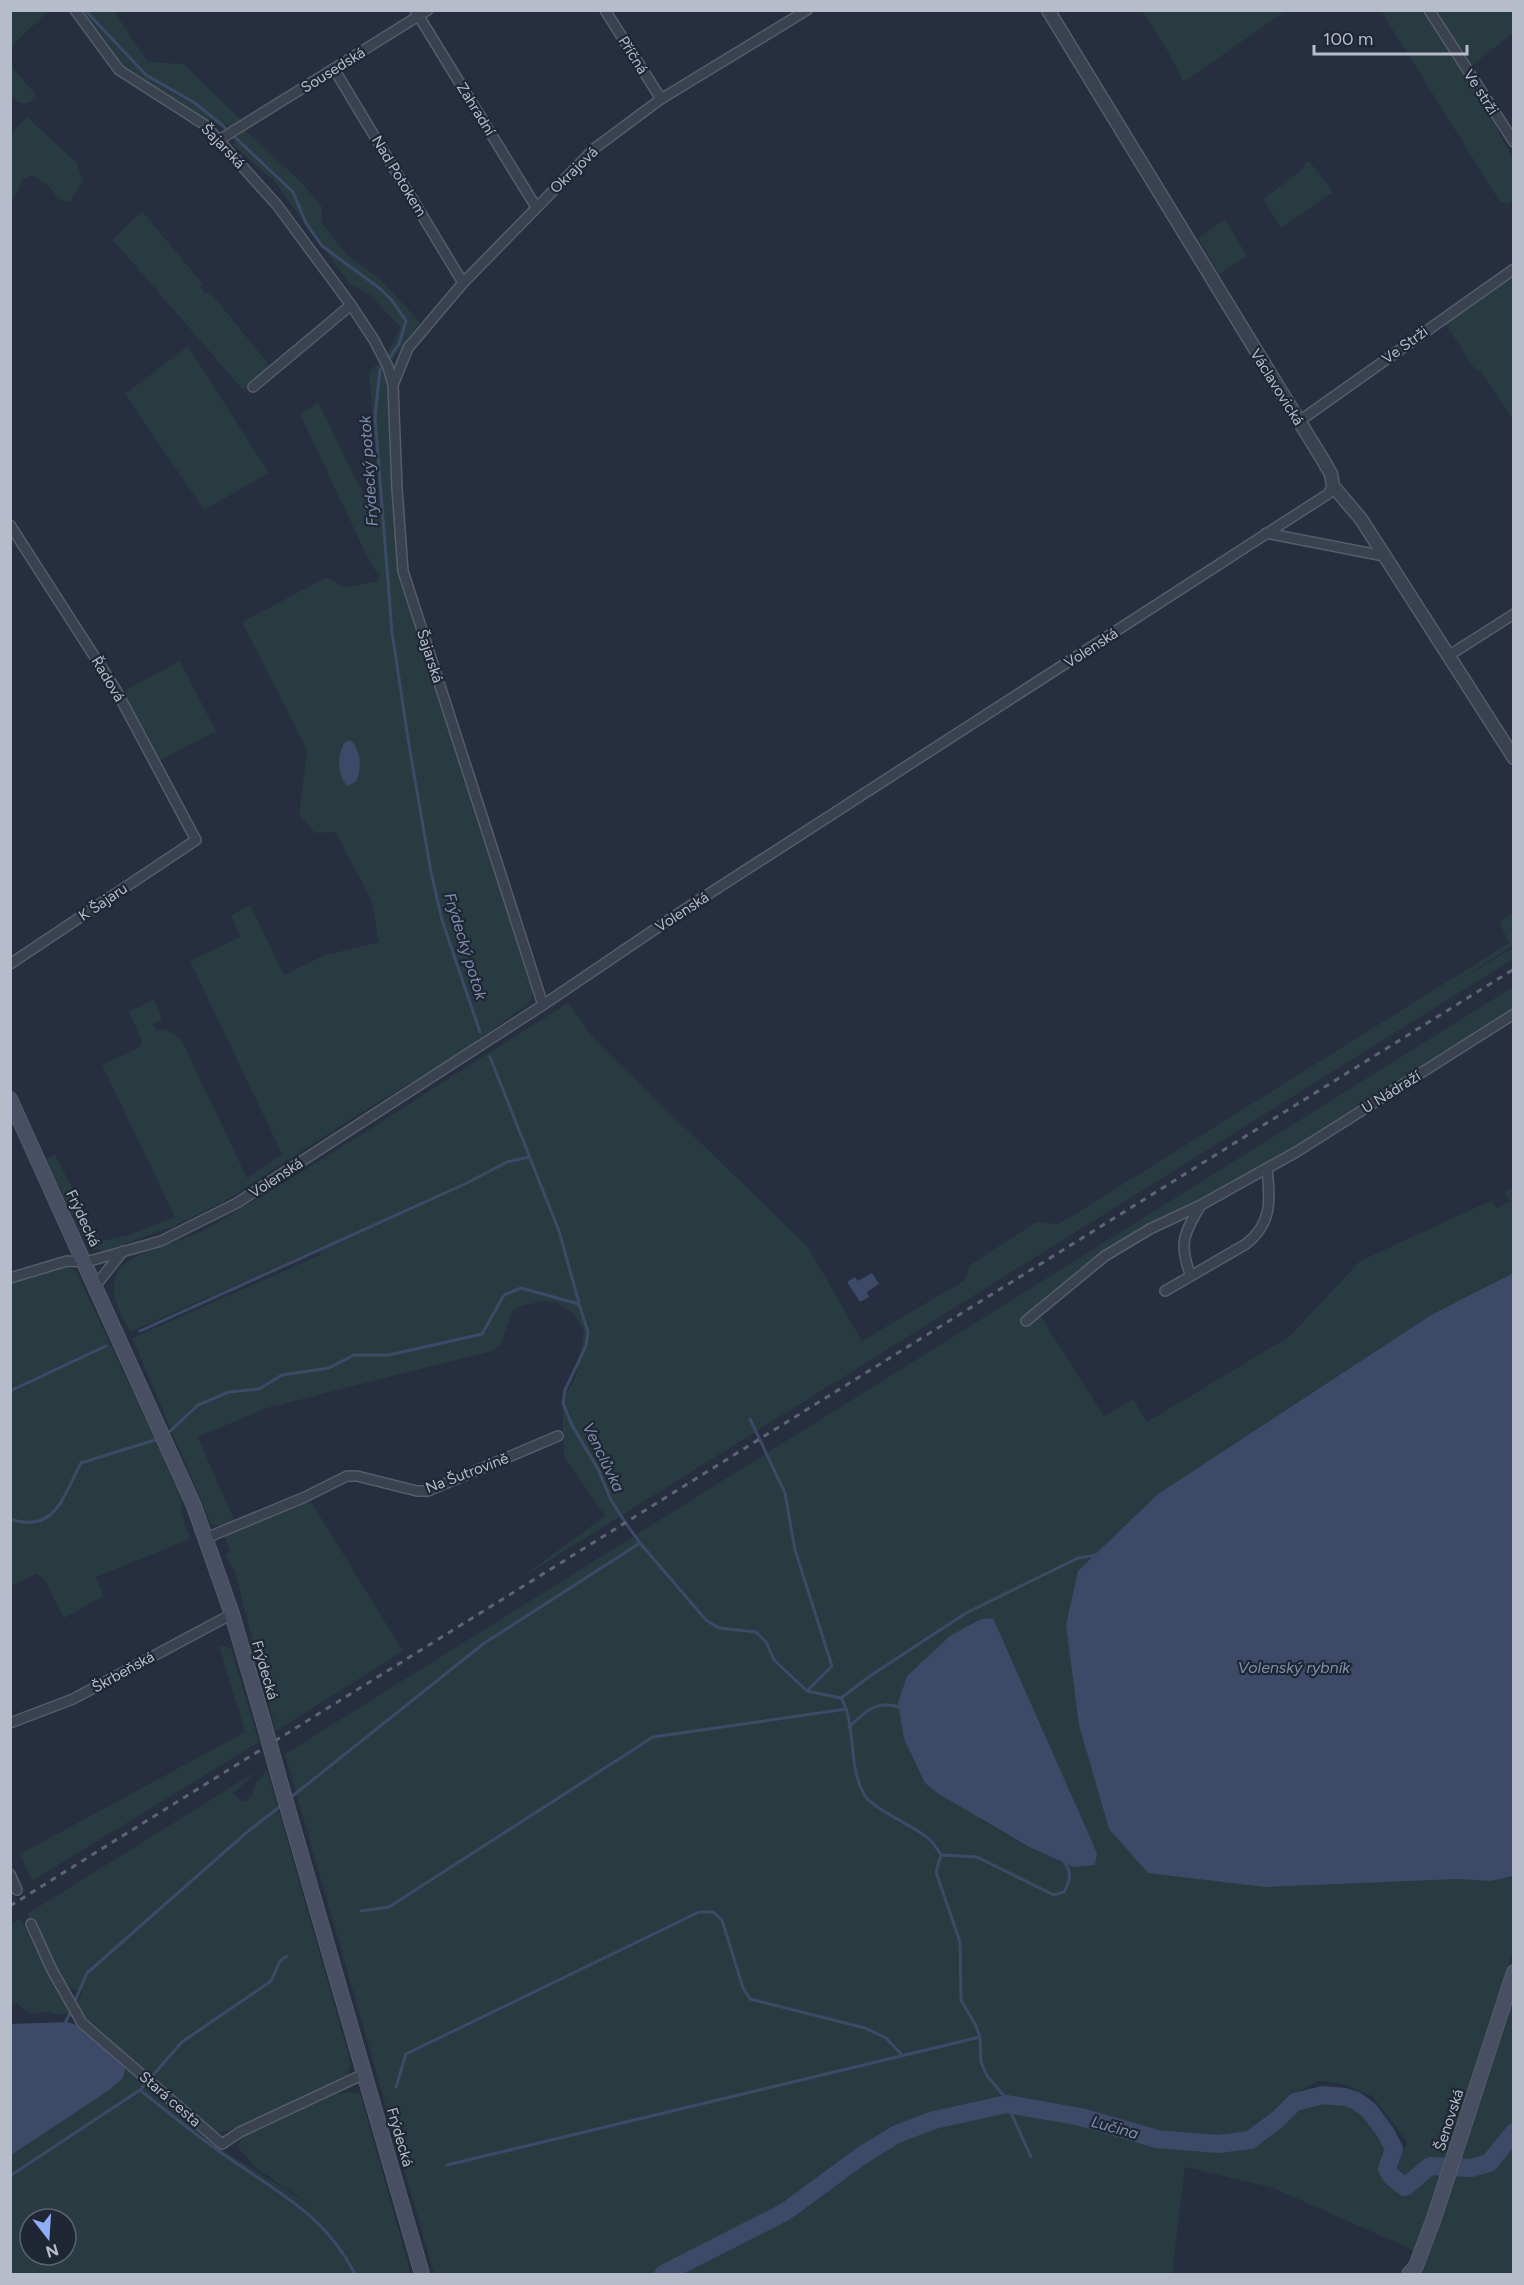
<svg xmlns="http://www.w3.org/2000/svg" width="1524" height="2285" font-family="Figtree,sans-serif">
	<rect width="100%" height="100%" fill="#262e3f"/>
	<path fill="#283b40" fill-rule="evenodd" d="M11,10H49V11L11,46Z
		M78,11H114L148,62L184,64L240,119L246,131L303,184L322,207V223L347,255L381,280L420,322L390,364L385,358L400,327L369,294L350,284L274,181L233,145L237,134L227,125L208,124L123,67Z
		M1142,11H1285L1184,82L1163,43Z
		M1381,11H1426L1497,122L1498,132L1513,158V200L1508,204L1500,202Z
		M1433,11H1513V33L1469,68Z
		M10,65L37,96L29,103H19L14,98L11,100Z
		M27,117L77,163L83,182L70,201C57,203 57,196 50,188C45,183 38,179 33,175L23,179L16,195L11,201V133Z
		M1309,161L1333,192L1281,228L1263,199L1304,168L1305,163Z
		M142,211L203,284L200,286L205,294L210,292L267,362L269,368L243,390L113,240Z
		M1225,219L1247,256L1219,274L1198,238Z
		M1513,277V419L1480,370L1476,371L1445,323Z
		M188,346L269,473L204,510L125,394Z
		M380,362L384,370L388,386L400,572L533,989L532,996L529,1003L464,1050L351,1119L224,1202L174,1226L105,1251L93,1250L88,1246L84,1240L46,1159L55,1155L101,1241L128,1235L175,1217L102,1065L138,1048L142,1042L129,1012L154,999L162,1020L153,1024L157,1031L166,1029L181,1039L247,1178L282,1154L190,961L240,937L231,915L250,905L284,975L325,955L379,942L371,899L335,832L315,833L299,815L307,751L242,622L325,578L331,579L344,588L378,581L380,574L374,569L364,550L300,414L318,402L363,493L376,499L379,496L369,371Z
		M180,661L216,731L159,761L124,693L127,689Z
		M1513,913V946L1448,987L1513,948V959L515,1582L605,1516L564,1457L562,1400L576,1376L584,1331L574,1314L557,1303L543,1301L522,1306L512,1311L501,1345L492,1351L267,1408L198,1437L234,1520L219,1526L211,1524L132,1338L320,1255V1248L130,1332C120,1312 105,1290 120,1269C133,1251 185,1241 206,1229C329,1158 447,1078 568,1003L596,1041L808,1247L862,1341L965,1280L970,1265L1036,1222L1059,1224L1509,943L1499,922Z
		M1513,987V1008L1335,1120L1304,1143L1129,1238L1036,1309L1104,1416L1133,1399L1147,1422L1290,1336L1360,1261L1492,1200L1497,1208L1510,1201L1504,1192L1513,1187V1273L1431,1315L1158,1494L1456,1879L1491,1881L1513,1876V1950L1445,2161C1423,2161 1419,2164 1405,2180C1391,2168 1402,2158 1407,2142L1372,2096L1343,2084L1318,2081L1288,2097L1271,2115L1245,2134L1221,2137L1164,2131L1162,2144C1188,2146 1220,2154 1244,2146C1265,2139 1279,2120 1296,2108C1300,2105 1304,2104 1309,2103C1333,2098 1356,2102 1370,2123C1382,2141 1388,2148 1381,2169L1387,2178L1409,2196C1416,2182 1426,2171 1442,2170L1415,2251L1273,2188L1185,2167L1172,2274H434L285,1754ZM1070,1795L1097,1853L1074,1867L1029,1847L981,1820Z
		M68,1267L76,1271L162,1455L181,1501V1512L190,1539L96,1577L104,1596L64,1618L44,1579L36,1574L11,1586L10,1283Z
		M302,1502L312,1503L403,1651L276,1731L235,1572L225,1555L230,1551L224,1535Z
		M219,1646L231,1648L259,1742L32,1881L20,1854L245,1732Z
		M267,1770L351,2063L347,2077C322,2089 236,2137 213,2132L82,2016L77,2003L82,1992L67,1988L27,1914L257,1771L234,1793L235,1796L243,1801H247L253,1793L256,1783Z
		M20,1918L53,1983L72,2013L57,2015L49,2012L32,2014L18,2005V2003H11V1924Z
		M1513,1988V2128L1487,2161L1474,2165L1472,2169L1492,2165L1513,2136V2274H1417L1422,2269L1431,2247Z
		M126,2066L224,2151L312,2206L256,2168L240,2150L238,2146L243,2135C273,2121 329,2087 360,2093L411,2274H11V2155L111,2089L123,2078ZM30,2219H66V2255H30Z"/>
	<path fill="#3c4a67" d="M349,740L353,742C361,755 362,767 356,782L347,786C337,773 337,757 344,743Z
		M872,1273L879,1284L867,1292L869,1297L860,1302L847,1282L855,1277L858,1281Z
		M1513,1273V1876L1491,1881L1456,1879L1265,1887L1148,1873L1109,1829L1079,1725L1066,1625L1078,1571L1158,1494L1431,1315Z
		M993,1618L1097,1853L1095,1865L1074,1867L1029,1847L937,1793L925,1783L904,1739L898,1703L907,1676L950,1636L981,1619Z
		M67,2022L74,2024L126,2066L123,2078L111,2089L11,2155L10,2024Z"/>
	<g fill="none" stroke-linecap="round" stroke-linejoin="round">
		<path stroke="#3c4a67" stroke-width="3" d="M85,10L146,75L195,103L222,125L293,192L306,223L322,246L378,287L391,299L406,321L399,344L388,360
			M384,365L380,370L375,417L392,632L409,745L431,872L442,920L480,1032
			M490,1057L559,1231L579,1303
			M140,1331L467,1183L507,1162L529,1157
			M10,1391L106,1346
			M750,1419L785,1493L795,1550L832,1666L807,1691
			M166,1435L198,1405L229,1392L259,1389L282,1375L329,1368L354,1355H389L482,1334L504,1295L521,1288L579,1304L588,1332L586,1346L565,1390L563,1403L572,1425L598,1469L611,1500L625,1522L640,1543L706,1620L719,1628L756,1632L766,1642L774,1660L807,1691L841,1698C857,1725 847,1766 865,1796C873,1809 917,1827 930,1840C934,1844 938,1850 941,1855L936,1872L960,1942L961,2000L976,2026L980,2037L981,2062L987,2076L1011,2104
			M10,1519C56,1534 63,1496 81,1463L158,1439
			M841,1698L870,1676L966,1613L1078,1558L1097,1555
			M849,1727C865,1712 878,1698 901,1708
			M290,1798L483,1644L640,1543
			M942,1855L977,1857L1054,1895L1064,1892C1071,1879 1072,1872 1063,1860
			M361,1911L389,1907L653,1737L847,1709
			M74,2003L87,1973L246,1833L283,1804
			M66,2021L72,2009
			M396,2087L406,2054L699,1912H713L722,1920L743,1988L750,1999L865,2028L886,2038L902,2055
			M140,2090C165,2110 190,2130 216,2149C271,2189 323,2211 355,2274
			M1007,2104L1031,2157
			M447,2165L980,2037
			M10,2176L140,2090L182,2042L271,1981L280,1961L287,1956"/>
		<path stroke="#3c4a67" stroke-width="18" d="M663,2274L785,2212L861,2156L897,2134L934,2120L1007,2104L1081,2117L1157,2139L1218,2144L1250,2140L1278,2119L1295,2102L1323,2095L1345,2097L1355,2100L1369,2110L1386,2133L1394,2149L1387,2169L1392,2177L1405,2187L1430,2166L1471,2168L1489,2163L1514,2132"/>
		<g stroke="#555c6a" stroke-width="12">
			<path id="minor" d="M75,10L119,70L205,125L277,205L351,305L374,340L388,367L393,385L397,488L403,571L543,1005
				M415,10L536,207
				M605,10L661,99
				M1429,10L1514,142
				M334,69L463,283
				M219,140L428,10
				M393,385L408,348L463,283L595,148L661,99L807,10
				M253,387L351,305
				M1298,422L1514,269
				M10,525L116,690L196,840L10,964
				M1266,533L1384,556
				M1448,656L1514,614
				M1191,1276C1178,1244 1184,1233 1201,1205
				M10,1278L67,1261L86,1262L161,1241L237,1203L543,1005L673,917L1328,494L1333,486
				M96,1285L123,1251
				M1165,1291L1246,1244C1273,1223 1270,1199 1267,1168
				M1026,1321L1105,1256L1150,1229L1201,1205L1298,1151L1514,1014
				M206,1538L305,1497L347,1476H357L417,1491H428L558,1436
				M10,1723L73,1699L232,1614
				M10,1874L17,1890
				M31,1924L52,1970L82,2023L222,2144L240,2132L364,2074"/>
		</g>
		<g stroke="#555c6a" stroke-width="15">
			<path id="tertiary" d="M1048,10L1323,460L1331,474L1333,486L1361,519L1514,758"/>
		</g>
		<g stroke="#555c6a" stroke-width="16">
			<path id="secondary" d="M10,1099L194,1506L232,1614L261,1713
				M281,1785L422,2274
				M1409,2274L1416,2266L1434,2218L1514,1972"/>
		</g>
		<use href="#minor" stroke="#3a414f" stroke-width="9"/>
		<use href="#tertiary" stroke="#3a414f" stroke-width="12"/>
		<use href="#secondary" stroke="#484f62" stroke-width="14"/>
		<path stroke="#5c6476" stroke-width="3" stroke-dasharray="6 6" stroke-linecap="butt" d="M10,1906L1514,969"/>
		<g stroke="#555c6a" stroke-width="16" stroke-linecap="butt">
			<path id="secondary-bridge" d="M261,1713L281,1785"/>
		</g>
		<use href="#secondary-bridge" stroke="#484f62" stroke-width="14"/>
	</g>
	<g text-anchor="middle" stroke-width="4.5" stroke-linejoin="round" paint-order="stroke">
		<g font-size="15" fill="#b6bcca" stroke="#1f2634">
			<text transform="translate(633 55) rotate(58)" y="5">Příčná</text>
			<text transform="translate(333 70) rotate(-32)" y="5">Sousedská</text>
			<text transform="translate(1481 92) rotate(57)" y="5">Ve strži</text>
			<text transform="translate(476 109) rotate(58)" y="5">Zahradní</text>
			<text transform="translate(223 146) rotate(46)" y="5">Šajarská</text>
			<text transform="translate(574 170) rotate(-44)" y="5">Okrajová</text>
			<text transform="translate(399 176) rotate(59)" y="5">Nad Potokem</text>
			<text transform="translate(1405 345) rotate(-36)" y="5">Ve Strži</text>
			<text transform="translate(1277 387) rotate(58)" y="5">Václavovická</text>
			<text transform="translate(1091 648) rotate(-33)" y="5">Volenská</text>
			<text transform="translate(430 656) rotate(72)" y="5">Šajarská</text>
			<text transform="translate(108 679) rotate(59)" y="5">Řadová</text>
			<text transform="translate(103 902) rotate(-34)" y="5">K Šajaru</text>
			<text transform="translate(682 912) rotate(-33)" y="5">Volenská</text>
			<text transform="translate(1391 1092) rotate(-32)" y="5">U Nádraží</text>
			<text transform="translate(276 1178) rotate(-33)" y="5">Volenská</text>
			<text transform="translate(83 1218) rotate(65)" y="5">Frýdecká</text>
			<text transform="translate(467 1473) rotate(-21)" y="5">Na Šutrovině</text>
			<text transform="translate(265 1670) rotate(74)" y="5">Frýdecká</text>
			<text transform="translate(123 1672) rotate(-29)" y="5">Škrbeňská</text>
			<text transform="translate(170 2099) rotate(41)" y="5">Stará cesta</text>
			<text transform="translate(1449 2120) rotate(-72)" y="5">Šenovská</text>
			<text transform="translate(400 2137) rotate(74)" y="5">Frýdecká</text>
		</g>
		<g font-size="16" font-style="italic" fill="#7e8fb0" stroke="#1f2634">
			<text transform="translate(368 471) rotate(-94)" y="6">Frýdecký potok</text>
			<text transform="translate(466 946) rotate(73)" y="6">Frýdecký potok</text>
			<text transform="translate(604 1457) rotate(64)" y="6">Venclůvka</text>
			<text x="1294" y="1673">Volenský rybník</text>
			<text transform="translate(1115 2127) rotate(16)" y="6">Lučina</text>
		</g>
	</g>
	<rect width="1524" height="2285" fill="none" stroke="#b6bcca" stroke-width="24"/>
	<g transform="translate(48 2237) rotate(163)"><circle r="28" fill="#1f2634" stroke="#5b6270" stroke-width="1.5"/>
	<path d="M0-4.5L10 22L0 15L-10 22Z" fill="#90aef5"/>
	<text y="-9" font-size="16" font-weight="bold" text-anchor="middle" fill="#b6bcca">N</text>
	</g>
	<path d="M1314 45v9h153v-9" fill="none" stroke="#b6bcca" stroke-width="3"/>
	<text x="1323" y="45" font-size="18" fill="#b6bcca" stroke="#1f2634" stroke-width="4.5" paint-order="stroke">100 m</text>
</svg>
